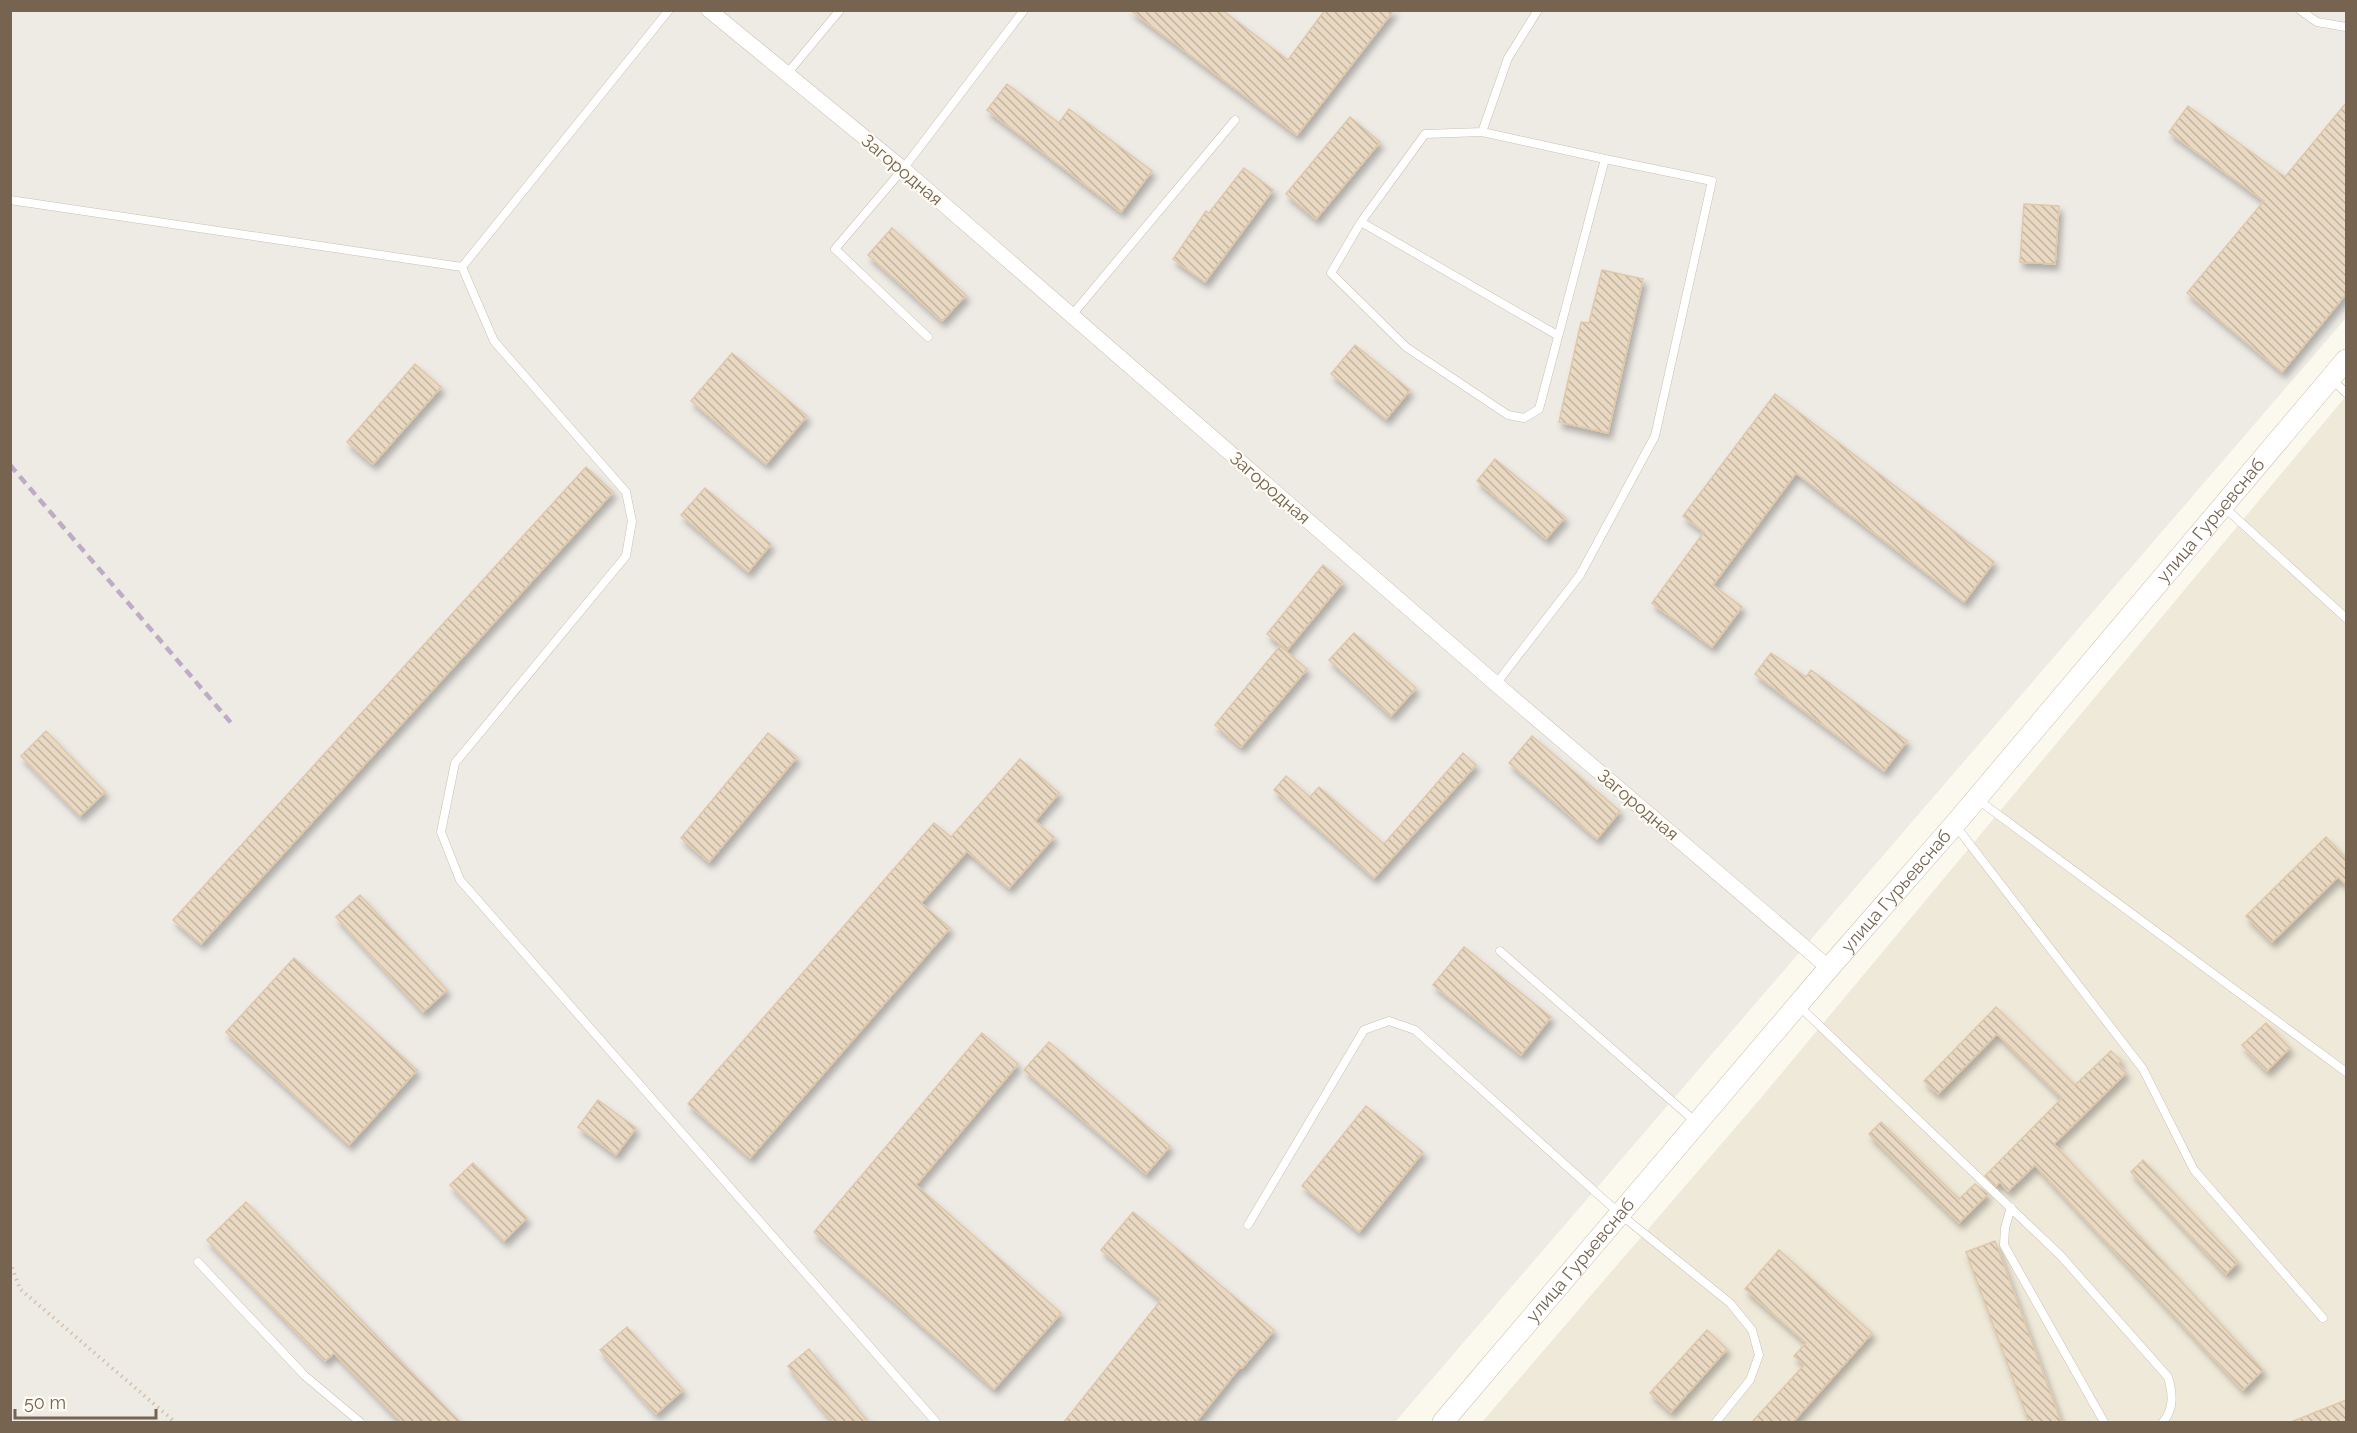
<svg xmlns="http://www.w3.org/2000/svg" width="2357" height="1433" font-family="Raleway,sans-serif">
	<defs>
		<pattern id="building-back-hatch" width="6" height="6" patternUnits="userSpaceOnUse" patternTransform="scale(1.5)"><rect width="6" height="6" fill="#e9d9c2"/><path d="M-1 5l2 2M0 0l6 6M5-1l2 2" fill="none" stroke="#c1b4a0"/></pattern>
		<filter id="shadow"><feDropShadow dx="3.5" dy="6" stdDeviation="3" flood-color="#0004"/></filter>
	</defs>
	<rect width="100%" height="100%" fill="#fbf8ed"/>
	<path fill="#efe9d9" d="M2346,396V1422H1482L1760,1099Z"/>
	<path fill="#eeebe5" d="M10,11H2346V318L1395,1422H11Z"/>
	<path fill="url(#building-back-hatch)" stroke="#e0c7a9" stroke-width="1.5" filter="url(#shadow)" d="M1130,10H1222L1288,60L1325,10H1394L1297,135Z
		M1007,84L1059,123L1069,109L1152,171L1121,212L987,110Z
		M2346,103V294L2282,372L2187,293L2264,201L2169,132L2188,106L2285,177Z
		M1350,117L1380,142L1316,219L1286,194Z
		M1244,168L1273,190L1205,282L1173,259L1206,211L1209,213Z
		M2024,204L2059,206L2055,264L2020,262Z
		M892,228L966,295L942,321L868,255Z
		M1602,270L1643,279L1608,433L1559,422L1581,322L1589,323Z
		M1355,345L1410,390L1386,419L1331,374Z
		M732,353L807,416L766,464L691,401Z
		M415,364L441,387L373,464L347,442Z
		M1775,394L1994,562L1964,602L1796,473L1713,585L1742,607L1712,647L1652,603L1704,532L1683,516Z
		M1495,459L1565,517L1546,539L1477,481Z
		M586,467L613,492L201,944L173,920Z
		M705,488L771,544L748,572L681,515Z
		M1323,565L1343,582L1287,650L1267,634Z
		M1354,633L1416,688L1391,716L1329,660Z
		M1280,646L1307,669L1241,747L1215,725Z
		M1771,653L1806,677L1811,670L1907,741L1884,771L1755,674Z
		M46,731L105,792L80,816L21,756Z
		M768,733L797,757L709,862L681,838Z
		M1532,736L1620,811L1597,839L1509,763Z
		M1463,753L1476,765L1374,878L1274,790L1286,776L1310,797L1319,787L1384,844Z
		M1020,759L1059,793L1035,821L1054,837L1009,888L967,851L921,903L950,928L750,1158L688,1104L934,823L951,837Z
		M2326,837L2346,858V885L2338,877L2272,942L2246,916Z
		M360,895L447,990L423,1012L336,917Z
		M1464,947L1551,1017L1521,1055L1433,985Z
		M294,958L417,1070L349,1145L226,1032Z
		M1996,1007L2075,1085L2111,1051L2121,1061L2118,1064L2126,1073L2054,1144L2263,1370L2243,1390L2035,1165L2008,1191L2000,1182L1996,1186L1985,1176L2062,1098L1997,1034L1938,1094L1924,1081Z
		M2266,1023L2290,1048L2267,1071L2242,1045Z
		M982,1033L1018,1064L916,1185L1061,1313L994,1389L814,1232Z
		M1049,1042L1170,1146L1146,1174L1024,1070Z
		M598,1100L636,1128L616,1155L578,1127Z
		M1366,1106L1423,1152L1359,1232L1302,1186Z
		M1881,1122L1959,1199L1975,1184L1988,1194L1959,1223L1869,1134Z
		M2143,1160L2238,1262L2226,1274L2131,1172Z
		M473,1163L527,1218L504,1241L450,1185Z
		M246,1202L364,1323L460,1422H401L334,1353L325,1361L207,1240Z
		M1133,1212L1274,1330L1242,1368L1240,1367L1196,1422H1064L1161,1300L1101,1250Z
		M1995,1241L2061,1422H2029L1966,1252Z
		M1779,1250L1872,1333L1793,1422H1752L1804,1365L1794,1356L1806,1343L1745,1289Z
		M627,1327L683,1390L656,1414L600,1350Z
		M1707,1330L1727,1349L1671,1412L1650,1393Z
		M809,1349L868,1422H833L788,1366Z
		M2346,1400V1422H2291Z"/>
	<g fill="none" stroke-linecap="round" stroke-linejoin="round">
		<g stroke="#cbc0b1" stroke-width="9">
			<path id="lane" d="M669,10L462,267L494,341L626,492L632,521L626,556L455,763L441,832L460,880L936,1422
				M2300,10L2317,22L2346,27
				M786,75L840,10
				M1482,132L1508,58L1538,10
				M10,200L462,267
				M1361,222L1557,335
				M1072,315L1235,120
				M928,337L835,249L903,169L1024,10
				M2332,379L2346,393
				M2224,507L2346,618
				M1496,684L1580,575L1655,436L1712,181L1605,159L1539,409L1524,418L1508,415L1406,347L1331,273L1361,222L1425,134L1482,132L1605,159
				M1977,799L2346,1072
				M1955,825L2143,1069L2194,1170L2323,1318
				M1500,951L1697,1123
				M1800,1007L2061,1256L2168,1377C2173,1394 2174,1409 2163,1422
				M2011,1207L2005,1228L2004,1245L2104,1422
				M1248,1225L1364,1030L1389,1021L1415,1030L1620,1214L1730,1303L1752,1330L1759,1355L1750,1380L1716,1422
				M198,1262L305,1376L360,1422"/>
		</g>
		<g stroke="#cbc0b1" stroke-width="16">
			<path id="street" d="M709,10L903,169L1496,684L1829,968"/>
		</g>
		<g stroke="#ccbfac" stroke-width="22">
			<g id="secondary">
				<path id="s1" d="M1443,1422L1829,968L1955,824L2346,360"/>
			</g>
		</g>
		<path stroke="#d4c1aa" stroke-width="4" stroke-dasharray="1.5 4.5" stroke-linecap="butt" d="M10,1262L20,1289L175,1422"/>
		<use href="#lane" stroke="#fff" stroke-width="8"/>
		<use href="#street" stroke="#fff" stroke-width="15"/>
		<use href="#secondary" stroke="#fff" stroke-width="21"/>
		<path stroke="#beabc6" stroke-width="4.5" stroke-dasharray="9 6" stroke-linecap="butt" d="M10,465L232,724"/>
	</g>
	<g text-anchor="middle" stroke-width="4.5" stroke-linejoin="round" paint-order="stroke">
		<g font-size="18" fill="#766451" stroke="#fefcf4">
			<text transform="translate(902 170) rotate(40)" y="6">Загородная</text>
			<text transform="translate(1270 488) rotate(41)" y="6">Загородная</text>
			<text dy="6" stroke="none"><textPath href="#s1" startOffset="1184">улица Гурьевснаб</textPath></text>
			<text transform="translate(1638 805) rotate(40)" y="6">Загородная</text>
			<text dy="6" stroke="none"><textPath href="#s1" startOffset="698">улица Гурьевснаб</textPath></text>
			<text dy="6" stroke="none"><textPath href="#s1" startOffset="212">улица Гурьевснаб</textPath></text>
		</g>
	</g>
	<rect width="2357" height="1433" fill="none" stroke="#766451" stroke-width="24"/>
	<path d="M15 1409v9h141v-9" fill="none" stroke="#766451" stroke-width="3"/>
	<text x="24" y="1409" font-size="18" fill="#766451" stroke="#fefcf4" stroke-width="4.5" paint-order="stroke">50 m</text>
</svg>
